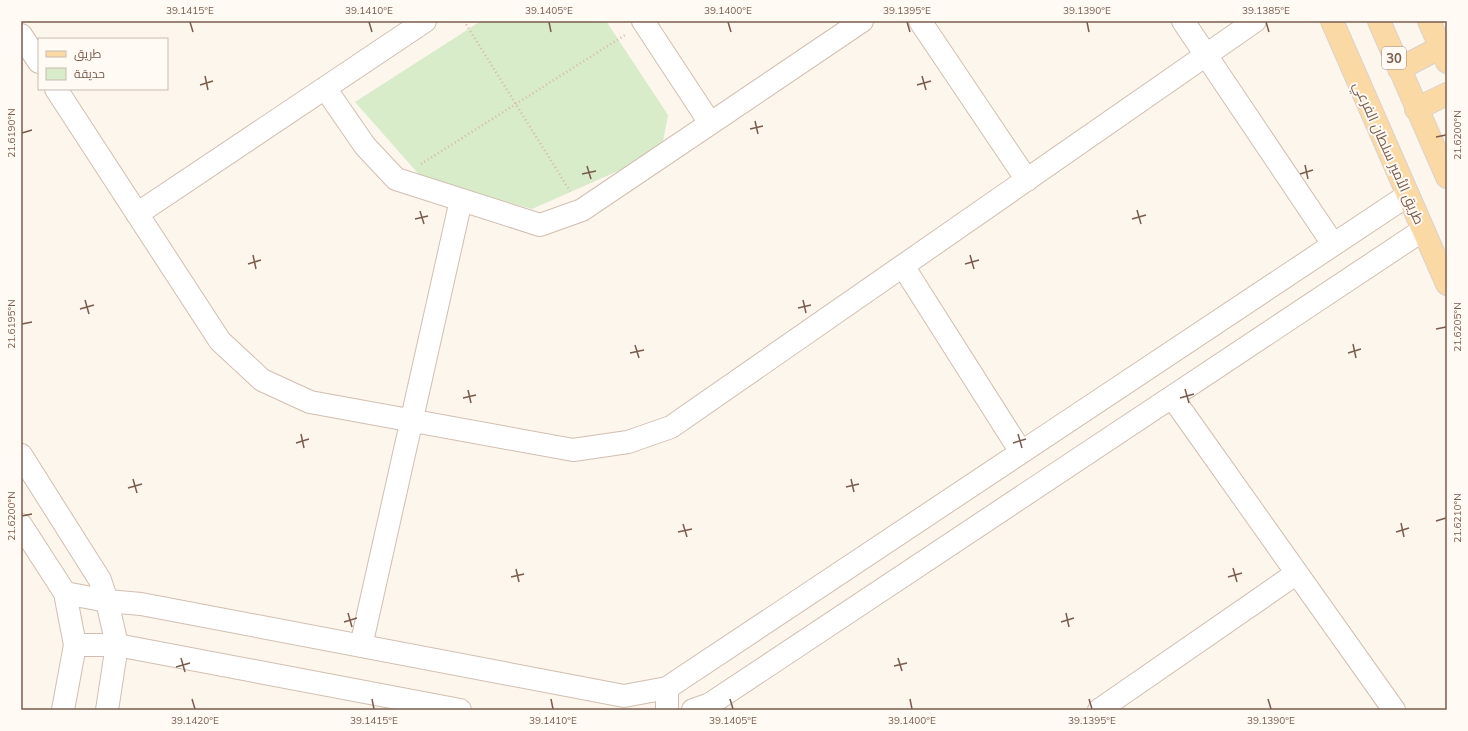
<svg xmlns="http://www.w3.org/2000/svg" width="1468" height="731" font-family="Mulish,Cairo,sans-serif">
	<rect width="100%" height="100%" fill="#fdf6ec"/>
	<path fill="#d8ecc9" d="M481,21H606L668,115L661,152L532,209L423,179L355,102Z"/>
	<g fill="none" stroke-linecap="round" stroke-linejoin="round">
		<g stroke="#d1beb0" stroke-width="24">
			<path id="minor" d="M643,21L710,123
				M920,21L1027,180
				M1183,21L1333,244
				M21,35L39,62
				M325,88L365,146L396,179L540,225L582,210L862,21
				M56,89L220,341L262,380L310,402L573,450L628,442L671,427L1255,21
				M137,214L425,21
				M903,266L1021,452
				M1172,397L1394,710
				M21,455L100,580L107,601L117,645L107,710
				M21,525L65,593L75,645L63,710
				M65,593L107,601L141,604L624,696L667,688L1408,195
				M75,645H117L460,710
				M361,646L461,200
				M667,688V710
				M693,710L710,704L1423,230
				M1099,710L1297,573"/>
		</g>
		<g stroke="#dad1cd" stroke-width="24">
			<path id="major" d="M1332,21L1447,284
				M1379,21L1447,177
				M1429,21L1447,62
				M1399,69L1447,44
				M1416,109L1447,94"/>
		</g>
		<path stroke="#d9b8a5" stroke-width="2.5" stroke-dasharray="1 3" stroke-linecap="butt" d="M464,21L570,191
			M421,164L625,35"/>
		<use href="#minor" stroke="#fff" stroke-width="22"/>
		<use href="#major" stroke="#fbd9a5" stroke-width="22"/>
	</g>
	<path fill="none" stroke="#7a5c4d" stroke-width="1.5" d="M190,22L193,32M369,22L372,32M549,22L551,32M728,22L731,32M907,22L910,32M1087,22L1089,32M1266,22L1269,32M205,76L208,90M922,76L926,90M200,85L213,81M917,85L931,81M755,121L758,134M750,129L763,126M22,133L32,130M1436,137L1446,135M1305,165L1308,179M587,166L591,179M582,174L596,171M1300,174L1313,170M1137,210L1141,224M420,211L424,224M415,219L428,216M1132,219L1146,215M253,255L256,269M970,255L974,269M248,264L261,260M965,264L979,260M85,300L89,314M803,300L806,313M798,308L811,305M80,309L94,305M22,324L32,322M1436,329L1446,327M1353,344L1356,358M635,345L639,358M630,353L644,350M1348,353L1361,349M1185,389L1189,403M468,390L471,403M463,398L476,395M1180,398L1194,394M301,434L304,448M1018,434L1022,448M296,443L309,439M1013,443L1026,439M133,479L137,493M851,479L854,492M846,487L859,484M128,488L142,484M22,516L32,514M1436,521L1446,518M1401,523L1404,537M683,524L687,537M678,532L692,529M1396,532L1409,528M1233,568L1237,582M516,569L519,582M511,577L524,574M1228,577L1242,573M348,613L352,627M1066,613L1069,627M344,622L357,618M1061,622L1074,618M181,658L185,672M898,658L902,671M894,666L907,663M176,667L190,663M192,699L195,709M372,699L374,709M551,699L553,709M730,699L733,709M910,699L912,709M1089,699L1092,709M1268,699L1271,709"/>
	<g text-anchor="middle" stroke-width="4" stroke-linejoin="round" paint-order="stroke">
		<rect fill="#fffaf3" stroke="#a28b7f" stroke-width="1" x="1382" y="47" width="24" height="22" rx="3"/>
		<g font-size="13" font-weight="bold" fill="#7a5c4d">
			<text x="1394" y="63">30</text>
		</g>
		<g font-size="14" fill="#7a5c4d" stroke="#fffaf3">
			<text transform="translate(1389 153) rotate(66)" y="5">طريق الأمير سلطان الفرعي</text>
		</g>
	</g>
	<rect width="1468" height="731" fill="none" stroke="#fffaf3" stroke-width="44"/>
	<rect x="38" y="38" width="130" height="52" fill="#fffaf3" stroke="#cabbb1"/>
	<rect x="46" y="51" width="20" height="6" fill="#fbd9a5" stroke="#cabbb1"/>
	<text x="74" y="58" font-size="12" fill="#7a5c4d">طريق</text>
	<rect x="46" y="68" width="20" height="12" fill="#d8ecc9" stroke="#cabbb1"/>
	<text x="74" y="78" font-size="12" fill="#7a5c4d">حديقة</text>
	<rect x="22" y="22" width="1424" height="687" fill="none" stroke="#7a5c4d" stroke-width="1.5"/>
	<g font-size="10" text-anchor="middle" fill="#7a5c4d">
		<text x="190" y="14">39.1415°E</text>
		<text x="369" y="14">39.1410°E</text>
		<text x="549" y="14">39.1405°E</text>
		<text x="728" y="14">39.1400°E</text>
		<text x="907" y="14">39.1395°E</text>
		<text x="1087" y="14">39.1390°E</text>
		<text x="1266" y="14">39.1385°E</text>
		<text transform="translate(11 133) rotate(-90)" y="4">21.6190°N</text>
		<text transform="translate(1457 135) rotate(-90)" y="4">21.6200°N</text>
		<text transform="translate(11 324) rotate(-90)" y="4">21.6195°N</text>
		<text transform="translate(1457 327) rotate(-90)" y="4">21.6205°N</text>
		<text transform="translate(11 516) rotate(-90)" y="4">21.6200°N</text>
		<text transform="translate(1457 518) rotate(-90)" y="4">21.6210°N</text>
		<text x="195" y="724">39.1420°E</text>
		<text x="374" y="724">39.1415°E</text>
		<text x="553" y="724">39.1410°E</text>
		<text x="733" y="724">39.1405°E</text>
		<text x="912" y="724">39.1400°E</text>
		<text x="1092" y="724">39.1395°E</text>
		<text x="1271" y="724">39.1390°E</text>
	</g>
</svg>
